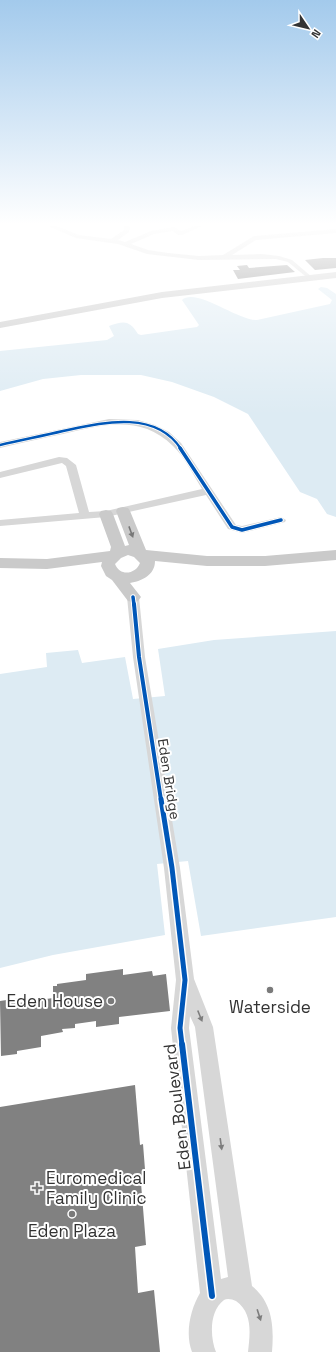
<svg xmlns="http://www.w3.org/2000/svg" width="336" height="1352" font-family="'Space Grotesk',sans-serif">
	<rect width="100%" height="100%" fill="#fff"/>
	<path fill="#ddebf3" d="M321,287L327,288L336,294V517L327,514L317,499L300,492L248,414L214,397L172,382L141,375H81L43,379L0,391V351L107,340L114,336L109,326C124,321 129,320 138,334L141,335L197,327L199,325L182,300C196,287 238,321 257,320L330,304L332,300L318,289Z
		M336,631V917L201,936L188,861L157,864L165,935L53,955L0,968V674L47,667L46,653L78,650L82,663L125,657L133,699L165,696L158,649L214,640Z"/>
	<path fill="#818181" d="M323,258H336V268L315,270L305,260Z
		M247,265L249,268L287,265L295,272L238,279L233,270H240L237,266Z
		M123,969V975L152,971L153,976L166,974L170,1011L119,1017V1024L96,1027V1021L75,1024V1028L62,1029L63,1032L41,1036V1047L17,1051V1054L1,1056L0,1001L20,998L19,1003L53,998V986H57V984L86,980V974Z
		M135,1085L140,1145L143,1144L146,1182L141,1183L146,1245L135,1247L138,1293L154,1290L160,1352H0V1107Z"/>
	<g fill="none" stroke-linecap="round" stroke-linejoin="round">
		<path fill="#d7d7d7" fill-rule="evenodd" d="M48,226H56L79,235L111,239L124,230V226H130L129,232L118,240L125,242L151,231L174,227L181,231L194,226H202L182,235H178L173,231L154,234L131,244L148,250L168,253L199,256L223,255L254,236L336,229V233L256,240L232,255L262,254L279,256L292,260L312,277V279L310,280L288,262L276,259L199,260L147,254L118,244L76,238Z
			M109,419L138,420L155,425L169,432L181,443L236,525L242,526L281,517L286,520L285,522L242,533L228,529L206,495L106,517L0,526V520L79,513L66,466L62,463L0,478V472L59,457L67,458L76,465L89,512L106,511L202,489C194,476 184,456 173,446C140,414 103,425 63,434C42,438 21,443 0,448V442Z
			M133,593L137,594L139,597L145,657L180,868L194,979L213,1027L252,1286C273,1303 274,1327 272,1352H248C250,1334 253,1313 236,1301C232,1299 227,1298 224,1300C209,1311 210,1337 216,1352H192C185,1334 190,1310 200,1293L171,1028L176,980L164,868L133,657L127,597L129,594ZM190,1016L195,1027L228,1277L221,1279L189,1028Z"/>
		<path fill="#cacaca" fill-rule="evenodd" d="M336,272V278L162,298L0,328V322L162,292Z
			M123,507L128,508L130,511L146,550L207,556H265L336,550V560L265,566H207L155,561C155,575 142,581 130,583L141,597L138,601L133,602L128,601L112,580L106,576L101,566L102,562L47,569L0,568V558L47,559L110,551L111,547L99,514L101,511L106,510L111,511L113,514L125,546L129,545L116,511L118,508ZM128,555L134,557L140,563C136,574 120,577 115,564L121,558Z"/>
		<g stroke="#fff" stroke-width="4">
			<path id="cycleway-far4" d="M0,445C21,440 42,436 63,431C101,423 155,409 181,449"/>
		</g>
		<g stroke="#fff" stroke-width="5.5">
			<path id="cycleway-far3" d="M180,448L232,527L242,530L281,520
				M133,597L134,605"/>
		</g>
		<g stroke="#fff" stroke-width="6">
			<path id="cycleway-far2" d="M134,604L139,657L161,800"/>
		</g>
		<g stroke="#fff" stroke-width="8">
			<path id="cycleway-far1" d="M161,799L172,868L185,980L180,1028L182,1045"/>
		</g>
		<g stroke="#fff" stroke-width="9">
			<path id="cycleway" d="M182,1044L212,1296"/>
		</g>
		<use href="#cycleway-far4" stroke="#0057b8" stroke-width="2.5"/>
		<use href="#cycleway-far3" stroke="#0057b8" stroke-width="3.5"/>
		<use href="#cycleway-far2" stroke="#0057b8" stroke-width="4"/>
		<use href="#cycleway-far1" stroke="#0057b8" stroke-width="5"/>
		<use href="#cycleway" stroke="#0057b8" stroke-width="6"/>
	</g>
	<defs><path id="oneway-solid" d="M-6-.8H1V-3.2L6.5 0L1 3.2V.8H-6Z"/></defs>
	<use fill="#777" href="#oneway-solid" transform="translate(131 532) rotate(70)"/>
	<g fill="#7d7d7d">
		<use href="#oneway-solid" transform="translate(200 1016) rotate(68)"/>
		<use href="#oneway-solid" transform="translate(221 1144) rotate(82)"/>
		<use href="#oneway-solid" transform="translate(259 1315) rotate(72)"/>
	</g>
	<linearGradient id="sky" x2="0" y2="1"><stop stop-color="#a3caec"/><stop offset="0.54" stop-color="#fff"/><stop offset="1" stop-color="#fff" stop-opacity="0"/></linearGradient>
	<rect width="336" height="415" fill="url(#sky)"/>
	<g fill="#7a7a7a" stroke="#fff" stroke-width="1.5">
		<circle cx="270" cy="990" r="4"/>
		<circle cx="111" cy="1001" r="4"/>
		<path d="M35 1182h4v4h4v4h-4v4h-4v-4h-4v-4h4z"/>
		<circle cx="72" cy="1214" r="4"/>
	</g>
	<g text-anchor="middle" stroke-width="4" stroke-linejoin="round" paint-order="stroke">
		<g font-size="14" fill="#333" stroke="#fff">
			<text transform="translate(169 779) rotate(81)" y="5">Eden Bridge</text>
		</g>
		<g font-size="17" fill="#333" stroke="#fff">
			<text x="103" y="1007" text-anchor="end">Eden House</text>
			<text x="270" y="1013">Waterside</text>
			<text x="46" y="1184" text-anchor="start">Euromedical<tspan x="46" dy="20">Family Clinic</tspan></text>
			<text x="72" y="1237">Eden Plaza</text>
		</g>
		<g font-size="17" fill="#333" stroke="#fff">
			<text transform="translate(177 1107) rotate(-97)" y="6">Eden Boulevard</text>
		</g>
	</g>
	<g transform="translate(308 28) rotate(125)" stroke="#ffffff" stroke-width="3" paint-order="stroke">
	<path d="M0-3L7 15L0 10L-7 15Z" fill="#333333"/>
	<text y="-6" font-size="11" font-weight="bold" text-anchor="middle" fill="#333333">N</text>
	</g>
</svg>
